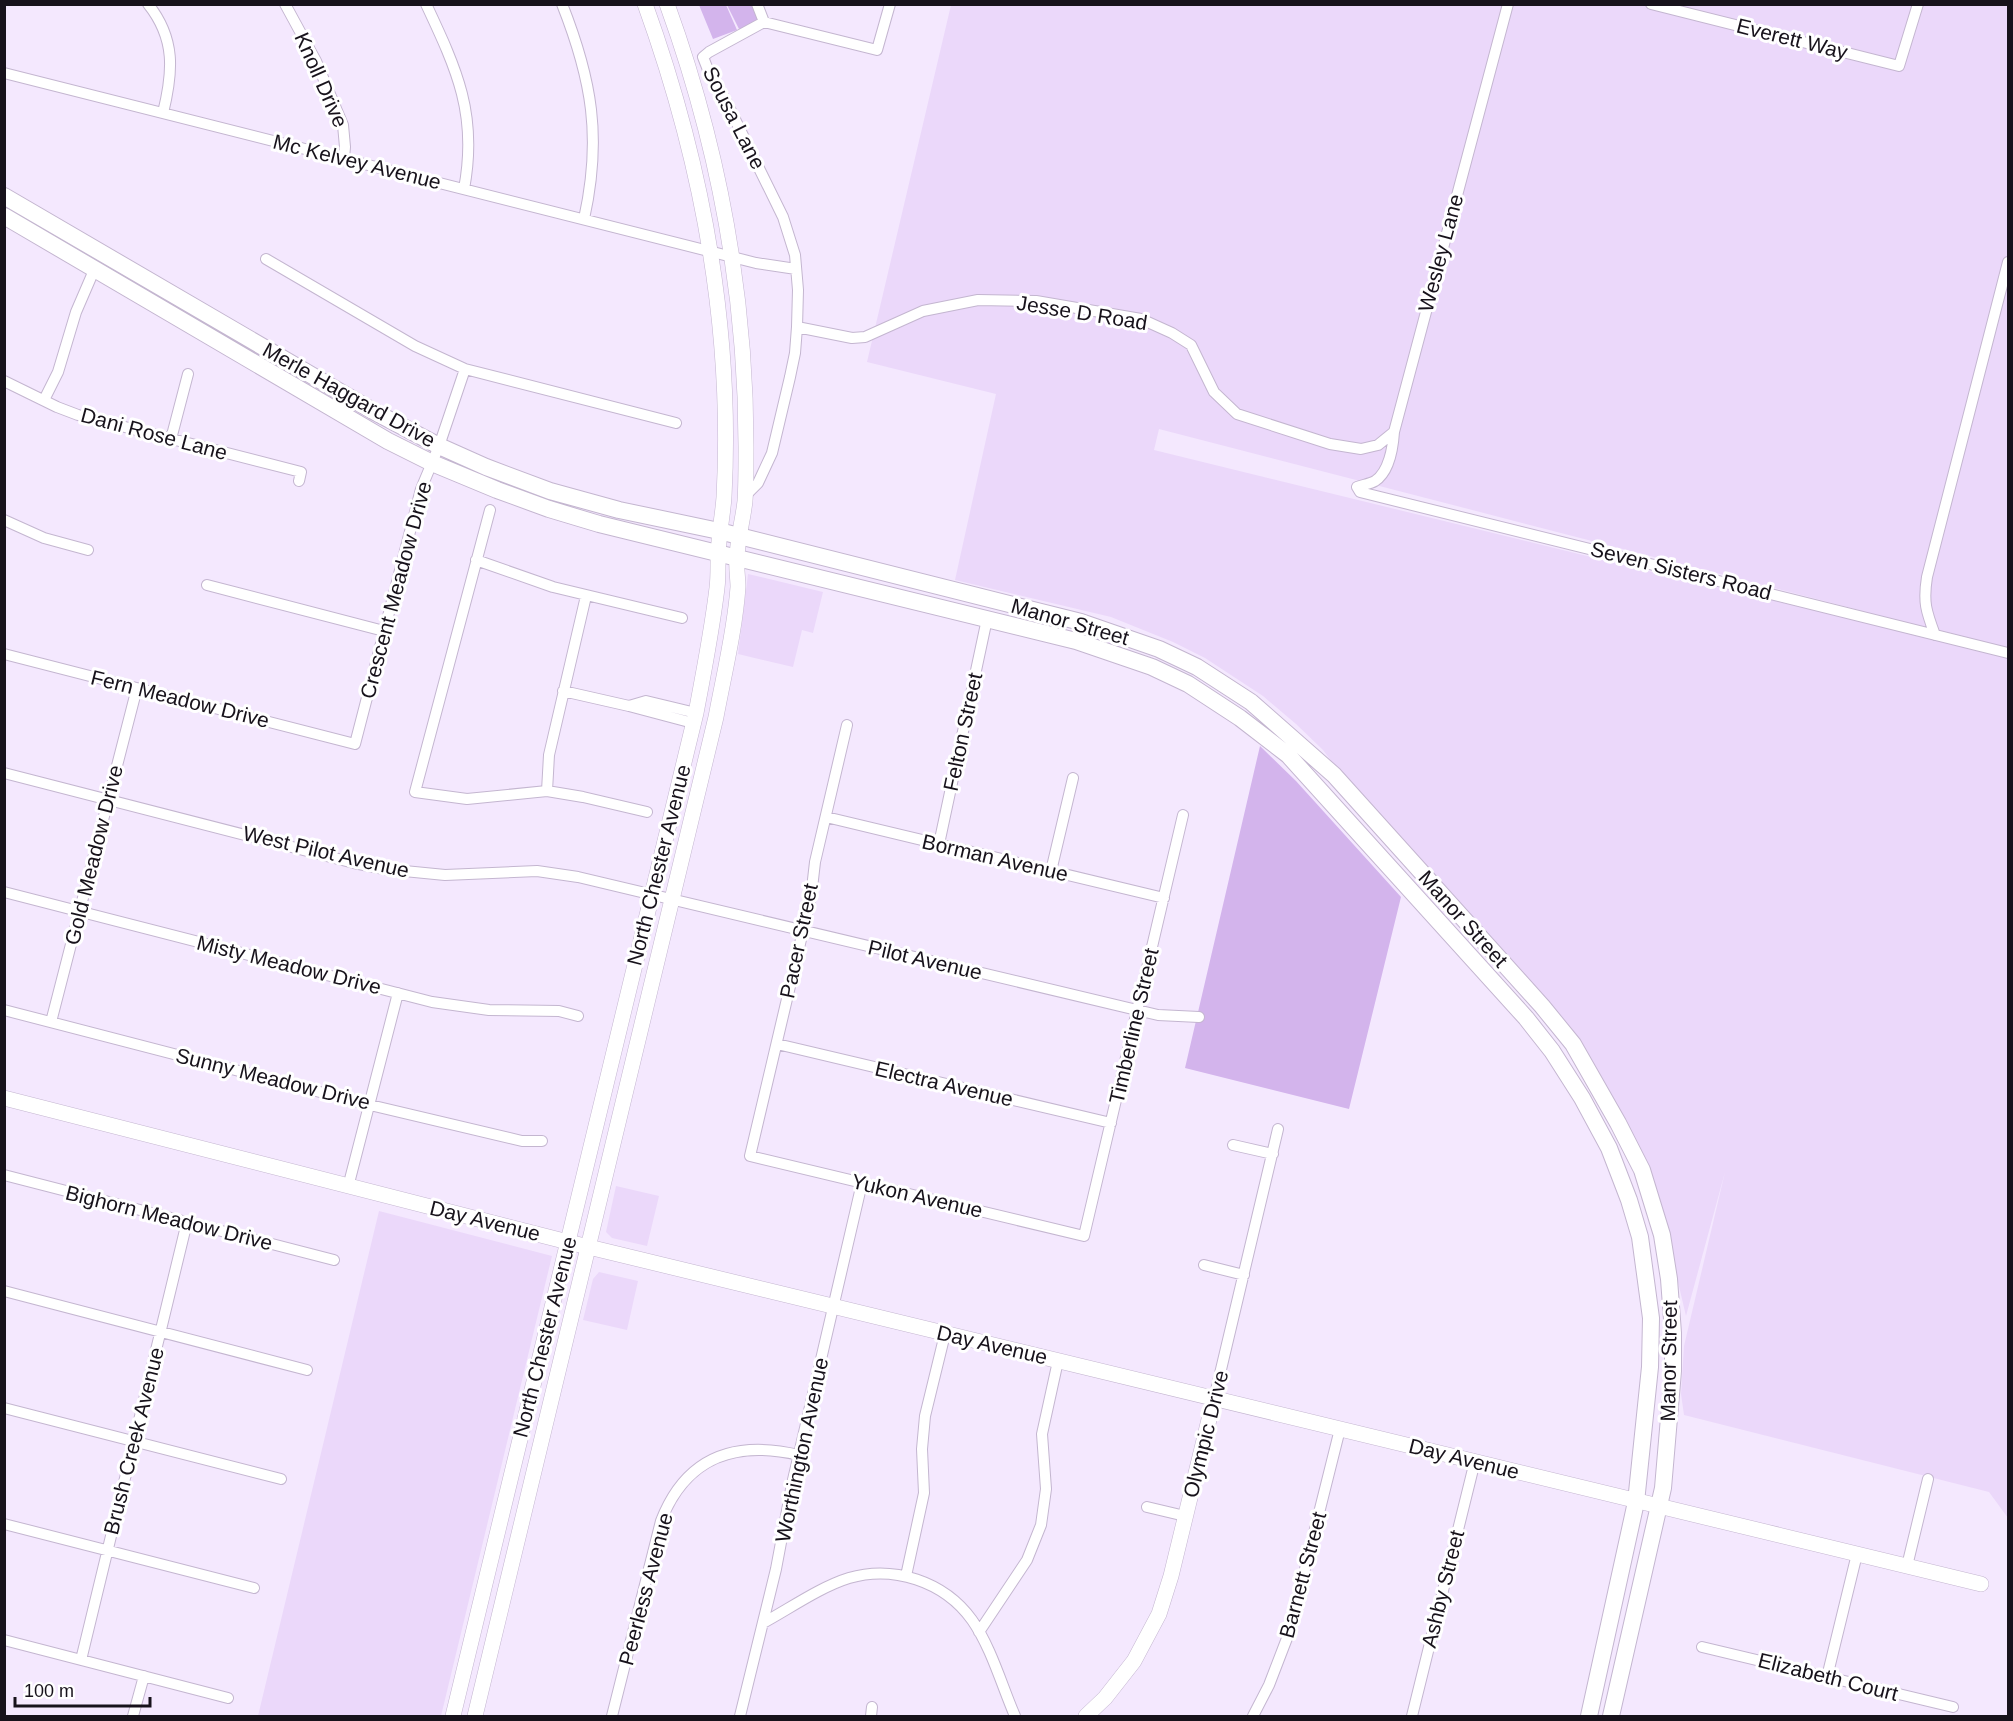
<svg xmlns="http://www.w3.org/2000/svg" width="2013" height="1721" font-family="Helvetica,sans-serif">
	<rect width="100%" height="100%" fill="#f4e8fe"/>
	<path fill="#ebd8fa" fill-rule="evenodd" d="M951,5H2008V1518L1989,1492L1684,1415L1681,1394L1684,1346L1725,1172L1686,1316L1654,1180L1575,1040L1439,905L1323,750L1296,724L1263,696L1205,658L1173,642L1111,617L955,580L996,394L867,362ZM1159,429L1859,610L1860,611L1857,620L1685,580L1154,450Z
		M748,574L823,592L813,633L802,630L793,667L738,654Z
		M616,1186L659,1196L647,1246L612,1238L606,1232Z
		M379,1211L552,1256L441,1716H258Z
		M599,1272L638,1281L627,1330L583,1320L593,1279Z"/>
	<path fill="#d3b4ec" d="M699,5H726L737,30L713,39Z
		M727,5H754L761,21L739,29Z
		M1260,746L1296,781L1401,897L1349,1109L1185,1068Z"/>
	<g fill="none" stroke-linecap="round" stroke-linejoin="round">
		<g stroke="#c4b6d0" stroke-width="12">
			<path id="street" d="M148,4C176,39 173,72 163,113
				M285,4L316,61L343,125L345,147L344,158
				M426,4C457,70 478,115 464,189
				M562,4C592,80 602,138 584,219
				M757,4L764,22
				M1508,4L1394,432C1393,447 1389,472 1375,481C1370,484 1362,485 1357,487L1360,492L2008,653
				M1651,4L1899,66L1918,4
				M4,73L756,263L796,269
				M266,259L415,346L465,369L676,423
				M797,327L852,338L865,337L923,311L978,300L1036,301L1141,319L1172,333L1191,345L1214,392L1237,414L1330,444L1361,449L1378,445L1394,432
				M4,381L57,407L78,415L301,472L299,481
				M44,400L58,372L76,312L95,268
				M171,439L188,374
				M745,496L758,483L772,453L790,377L795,353L797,327L798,290L795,255L783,217L726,101L710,75L703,57L709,52L764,22L877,50L890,4
				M490,510L415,792L467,799L547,791L583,797L647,812
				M4,520L44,538L88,550
				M476,560L553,587L682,618
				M207,585L384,631
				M1935,635C1926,611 1923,602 1927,577L2008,262
				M4,654L355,744L421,489L439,446L465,369
				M563,691L629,706
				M693,723L629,706L646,701L696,713
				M847,725L815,862L811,897L803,931L750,1156L1084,1236L1183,815
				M4,773L354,863L384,869L445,875L537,871L578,877L1158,1015L1199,1017
				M547,791L549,755L586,596
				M826,817L1164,898
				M939,844L987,619
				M1051,871L1073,778
				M4,892L432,1002L489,1010L559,1011L578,1016
				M4,1010L370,1105L522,1141H542
				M51,1022L137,688
				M777,1044L1111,1123
				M1233,1145L1273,1154
				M4,1175L334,1260
				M348,1187L398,993
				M1204,1265L1244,1275
				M4,1291L307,1370
				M1214,1399L1278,1129
				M4,1408L281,1479
				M1147,1507L1185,1516
				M4,1524L254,1588
				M1907,1566L1928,1479
				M906,1576L924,1493L922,1449L925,1416L945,1334
				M763,1623C789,1609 820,1587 849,1578C893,1565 944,1581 972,1620C991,1647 1002,1686 1015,1716
				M979,1632L1027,1560L1041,1525L1046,1489L1042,1434L1058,1361
				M4,1640L228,1698
				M1702,1647L1953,1707
				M81,1660L187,1222
				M1827,1677L1857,1554
				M133,1716L144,1676
				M612,1716L661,1521C686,1457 735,1440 799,1455
				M740,1716L776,1569L792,1484L862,1183
				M871,1716L872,1707
				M1253,1716L1269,1685L1289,1633L1340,1429
				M1412,1716L1475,1461"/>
		</g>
		<g stroke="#c4b6d0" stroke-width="16">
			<path id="secondary" d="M4,1098L568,1242L1981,1584
				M453,1716L696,713C704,671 712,630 717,588C719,573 717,557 719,542C720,527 723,512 724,497C733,329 702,162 645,4
				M475,1716L716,717C724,674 735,630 738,587C738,578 736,568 737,559C737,540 743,520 745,501C746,486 746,470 746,455C747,301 720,150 667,4
				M1086,1716L1105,1698L1134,1661L1159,1614L1171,1576L1214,1399"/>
		</g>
		<g stroke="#c4b6d0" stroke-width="18">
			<path id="primary" d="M4,196L373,411L439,446L486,467L550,491L619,510L719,531L1081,622L1159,649L1197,667L1251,702L1334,775L1542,1006L1573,1044L1618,1123L1642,1170L1662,1235L1669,1279L1673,1333V1371L1663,1488L1611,1716
				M4,216L388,441L432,463L497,490L549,509L599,524L1076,641L1152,667L1188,684L1240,718L1288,755L1526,1018L1552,1051L1582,1098L1609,1148L1629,1200L1640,1237L1651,1318L1650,1367L1636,1502L1589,1716"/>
		</g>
		<use href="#street" stroke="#fff" stroke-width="10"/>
		<use href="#secondary" stroke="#fff" stroke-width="15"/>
		<use href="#primary" stroke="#fff" stroke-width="16"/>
	</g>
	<g text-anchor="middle" stroke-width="6" stroke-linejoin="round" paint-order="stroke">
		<g font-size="21" fill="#17121b" stroke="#fff">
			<text transform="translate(1792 39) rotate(14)" y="7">Everett Way</text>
			<text transform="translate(321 80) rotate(66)" y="7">Knoll Drive</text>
			<text transform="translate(734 118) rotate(63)" y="7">Sousa Lane</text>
			<text transform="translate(357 162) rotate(14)" y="7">Mc Kelvey Avenue</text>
			<text transform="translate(1441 253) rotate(-75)" y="7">Wesley Lane</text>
			<text transform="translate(1082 313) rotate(9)" y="7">Jesse D Road</text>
			<text transform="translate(349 395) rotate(29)" y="7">Merle Haggard Drive</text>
			<text transform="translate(154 434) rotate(15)" y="7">Dani Rose Lane</text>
			<text transform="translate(1681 571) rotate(14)" y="7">Seven Sisters Road</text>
			<text transform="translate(396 590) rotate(-75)" y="7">Crescent Meadow Drive</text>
			<text transform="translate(1070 622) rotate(16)" y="7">Manor Street</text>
			<text transform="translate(180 699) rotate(14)" y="7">Fern Meadow Drive</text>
			<text transform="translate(963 732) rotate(-78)" y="7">Felton Street</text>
			<text transform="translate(326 852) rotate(13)" y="7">West Pilot Avenue</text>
			<text transform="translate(94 855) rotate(-76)" y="7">Gold Meadow Drive</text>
			<text transform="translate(995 858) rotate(13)" y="7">Borman Avenue</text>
			<text transform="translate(659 865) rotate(-76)" y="7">North Chester Avenue</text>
			<text transform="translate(1463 919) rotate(48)" y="7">Manor Street</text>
			<text transform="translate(799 941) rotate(-78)" y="7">Pacer Street</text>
			<text transform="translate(925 960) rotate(13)" y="7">Pilot Avenue</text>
			<text transform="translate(289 965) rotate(14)" y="7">Misty Meadow Drive</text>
			<text transform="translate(1134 1026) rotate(-77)" y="7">Timberline Street</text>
			<text transform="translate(273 1079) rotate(14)" y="7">Sunny Meadow Drive</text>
			<text transform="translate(944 1084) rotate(13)" y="7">Electra Avenue</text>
			<text transform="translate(917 1196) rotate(13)" y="7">Yukon Avenue</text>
			<text transform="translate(169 1218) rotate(14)" y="7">Bighorn Meadow Drive</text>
			<text transform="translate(485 1221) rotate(14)" y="7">Day Avenue</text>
			<text transform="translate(545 1337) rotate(-76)" y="7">North Chester Avenue</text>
			<text transform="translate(992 1345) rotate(13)" y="7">Day Avenue</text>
			<text transform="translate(1669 1361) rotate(-89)" y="7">Manor Street</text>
			<text transform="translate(1206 1434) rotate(-76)" y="7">Olympic Drive</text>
			<text transform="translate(134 1441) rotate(-76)" y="7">Brush Creek Avenue</text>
			<text transform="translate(802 1450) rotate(-78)" y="7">Worthington Avenue</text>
			<text transform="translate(1464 1459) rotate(14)" y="7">Day Avenue</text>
			<text transform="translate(1303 1575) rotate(-75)" y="7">Barnett Street</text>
			<text transform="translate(646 1589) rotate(-75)" y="7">Peerless Avenue</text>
			<text transform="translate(1443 1589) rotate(-76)" y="7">Ashby Street</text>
			<text transform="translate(1828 1677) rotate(14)" y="7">Elizabeth Court</text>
		</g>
	</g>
	<rect width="2013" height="1721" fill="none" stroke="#17121b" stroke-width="12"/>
	<path d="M15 1697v9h135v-9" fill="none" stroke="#17121b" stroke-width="3"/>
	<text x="24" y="1697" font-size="18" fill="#17121b" stroke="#ffffff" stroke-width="4.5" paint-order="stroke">100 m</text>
</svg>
